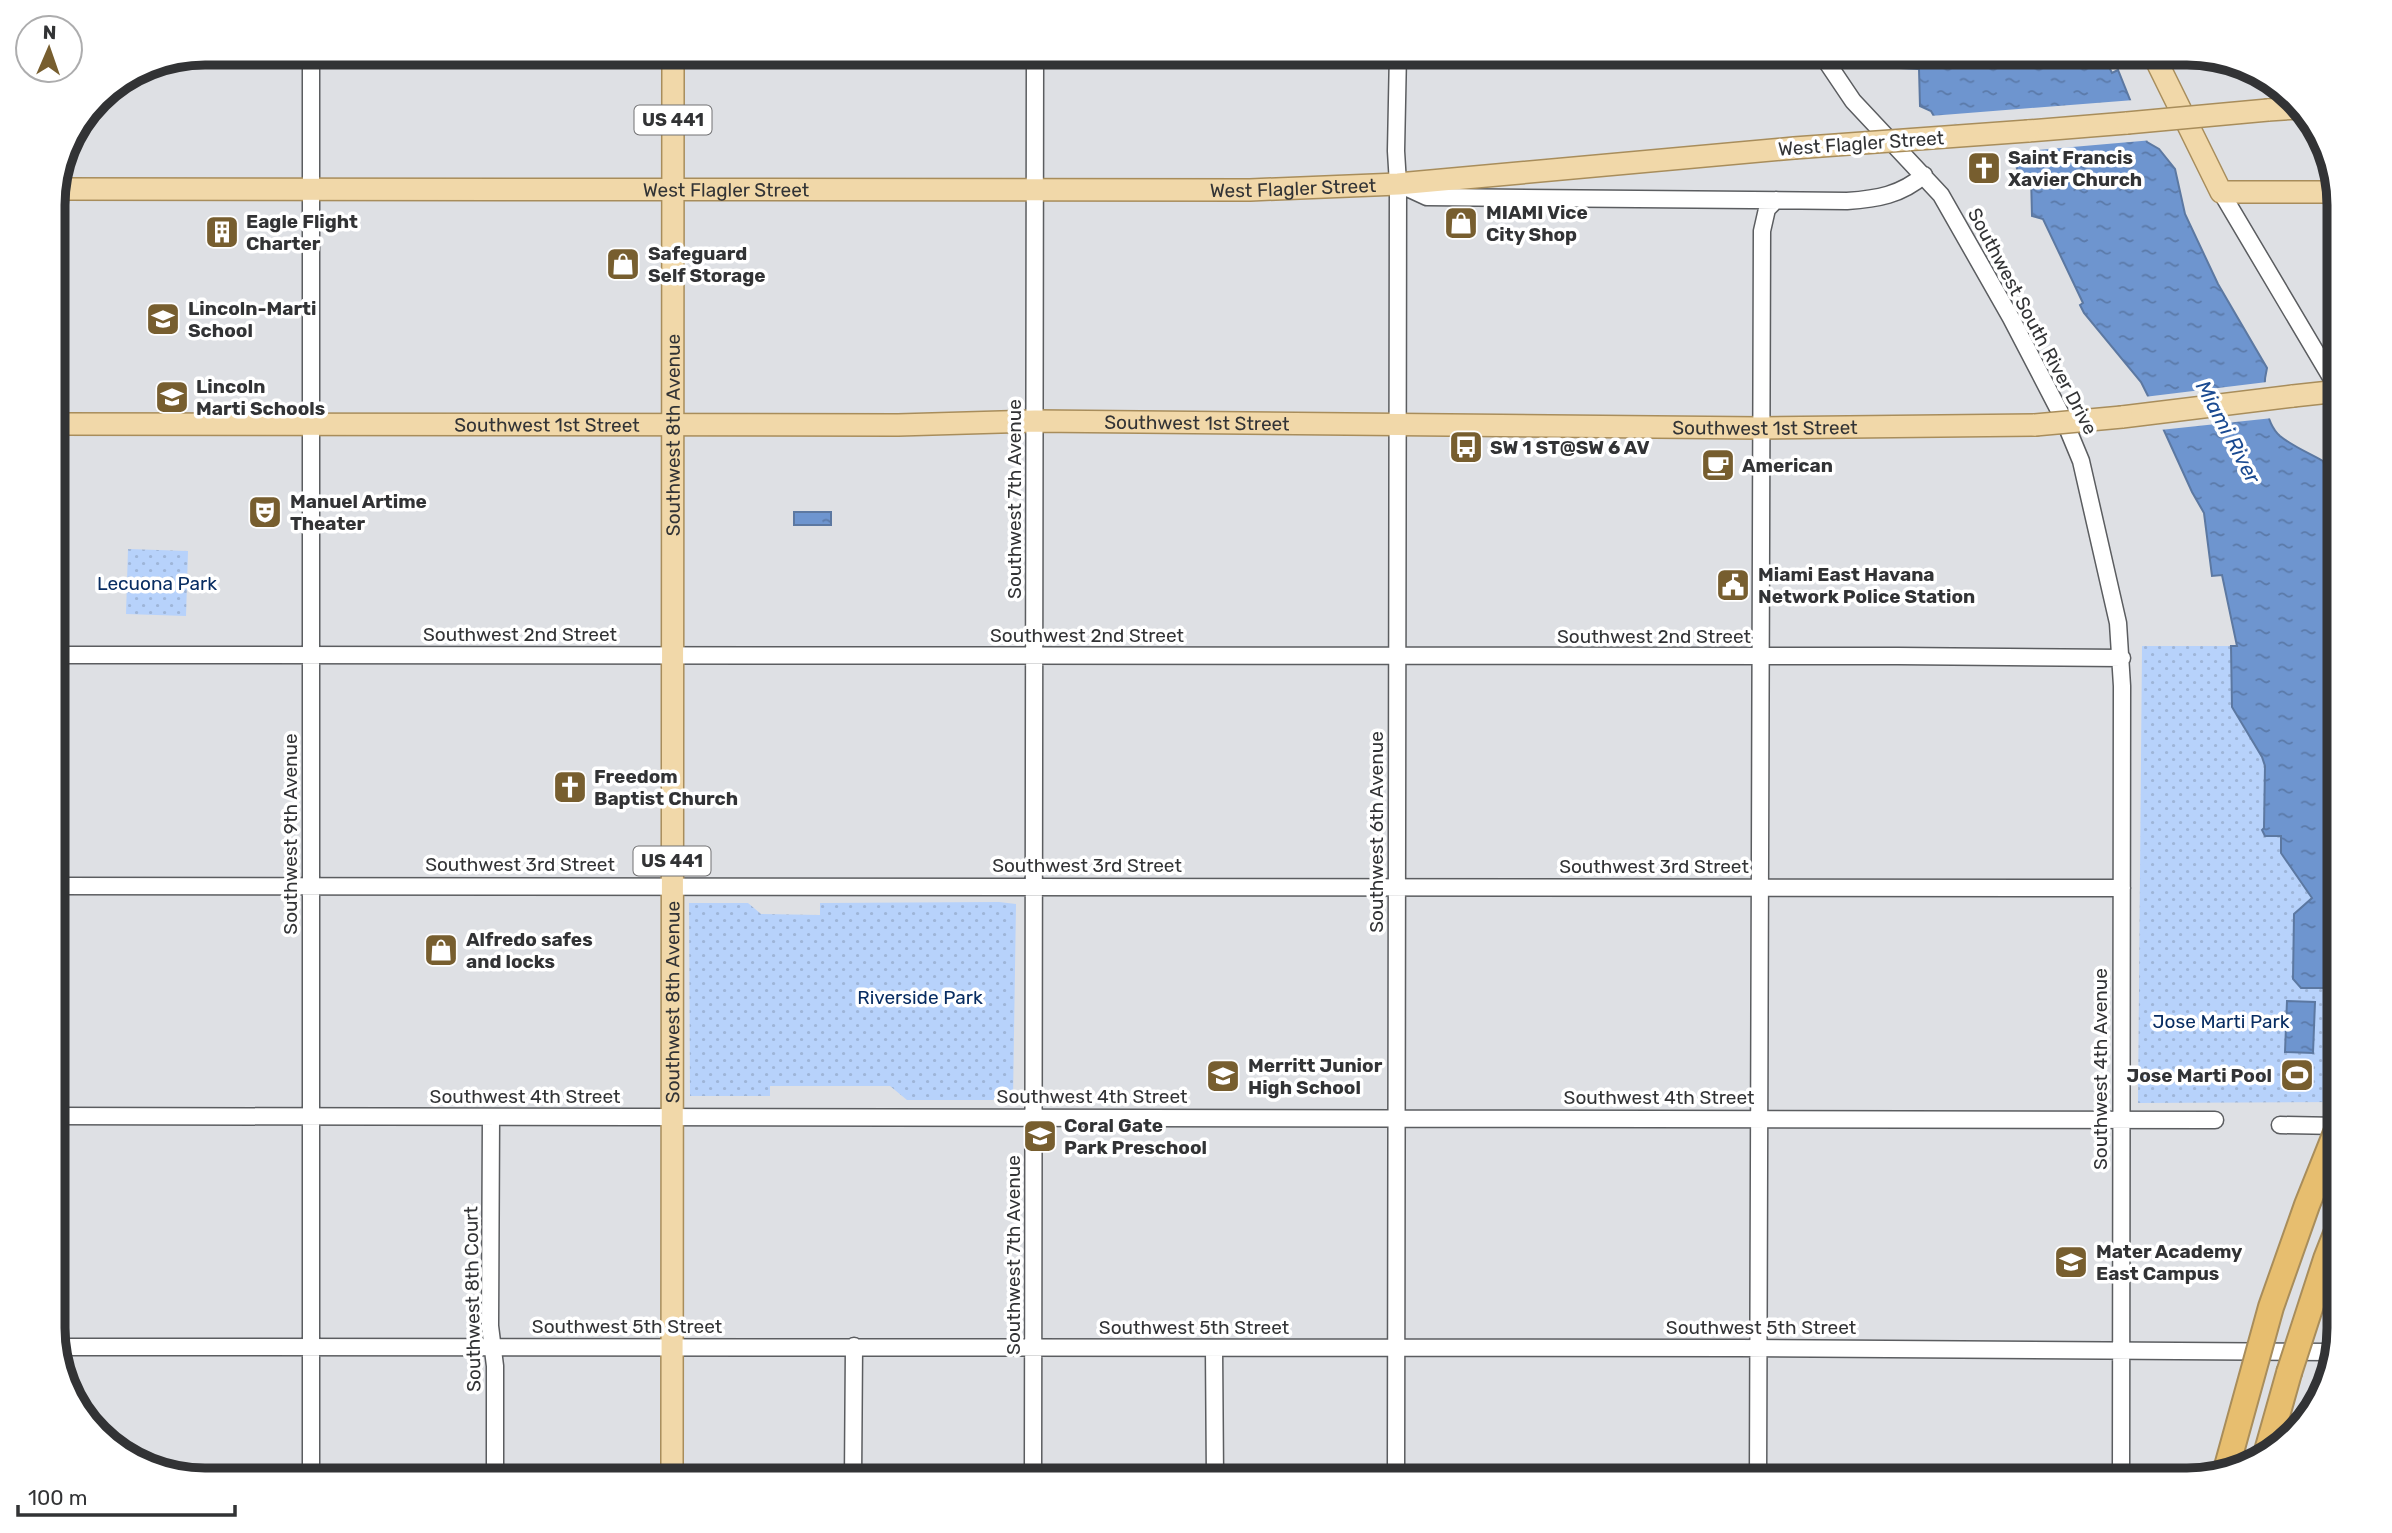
<svg xmlns="http://www.w3.org/2000/svg" width="2392" height="1533" font-family="Rubik,sans-serif">
	<defs>
		<pattern id="park-dots" width="8" height="8" patternUnits="userSpaceOnUse" patternTransform="scale(1.75)"><rect width="8" height="8" fill="#b7d2fb"/><path d="M2 2h.1M6 6h.1" fill="none" stroke="#9eb5d8" stroke-width="1.8" stroke-linecap="round"/></pattern>
		<pattern id="water-ripples" width="26" height="14" patternUnits="userSpaceOnUse" patternTransform="scale(1.75)"><rect width="26" height="14" fill="#6e95cf"/><path d="M2 4q2-2 4 0t4 0M15 11q2-2 4 0t4 0" fill="none" stroke="#5b7aa9"/></pattern>
	</defs>
	<rect width="100%" height="100%" fill="#dee0e4"/>
	<path fill="url(#park-dots)" d="M128,549L188,551L186,616L126,614Z
		M2142,646H2231L2232,707L2262,757L2265,766L2264,828L2281,836L2312,898L2301,988H2337L2339,991V1102L2138,1103Z
		M999,902L1016,904L1013,1100H907L890,1086H770V1096H690L689,903H748L761,914L820,915V903Z"/>
	<path fill="url(#water-ripples)" stroke="#5c78a1" stroke-width="2" d="M1890,53H2102L2112,73L2118,70L2147,142L2159,149L2175,169L2185,214L2218,284L2267,368C2262,387 2264,422 2280,436C2292,446 2309,453 2323,461L2339,508V991L2337,988H2301L2293,979L2294,914L2312,898L2281,853V836H2265L2262,830L2264,828L2265,766L2262,757L2232,707L2231,646H2237L2222,575L2212,576L2204,513L2192,492L2151,402L2141,382L2084,313L2080,305L2083,303L2043,219L2032,216L2031,176H2019L2016,165L2020,150L1992,130L1935,118L1931,111L1920,106L1919,69L1900,68Z
		M794,512H831V525H794Z
		M2287,1001L2315,1002L2313,1053L2285,1052Z"/>
	<path fill="#dee0e4" d="M2134,100L2150,139L2153,140L2016,152L2003,139L1965,125L1934,121L1930,116Z
		M2267,382L2273,418L2160,430L2144,397Z"/>
	<g fill="none" stroke-linecap="round" stroke-linejoin="round">
		<g stroke="#5b5d60" stroke-width="19">
			<path id="minor" d="M1820,52L1853,101L1941,195L2011,318L2064,420L2081,461L2118,623L2122,686L2121,1480
				M1401,185L1427,197L1847,201C1877,199 1901,195 1924,175
				M2221,192L2339,391
				M53,655L1898,656L2122,658
				M53,886L2122,888
				M53,1116L2215,1120
				M491,1117L490,1326L495,1366V1480
				M2280,1125L2339,1126
				M56,1347L1739,1348L2332,1352
				M1214,1348L1215,1480
				M311,1480V52
				M853,1480L854,1346
				M1033,1480L1035,52
				M1396,1480L1398,184L1396,151L1398,52
				M1758,1480L1762,231L1767,209L1776,200"/>
		</g>
		<g stroke="#a88d5b" stroke-width="24">
			<g id="major">
				<path d="M2152,52L2221,192H2336"/>
				<path d="M2268,110L2299,108"/>
				<path d="M2028,131L2127,123"/>
				<path id="s1" d="M54,189L1250,190L1398,184L1794,148"/>
				<path d="M2122,417L2293,396"/>
				<path id="s2" d="M53,424L898,425L1035,421L1760,428L2035,425"/>
				<path id="s3" d="M672,1480L673,52"/>
			</g>
		</g>
		<g stroke="#a88d5b" stroke-width="28">
			<path id="highway" d="M2265,1458L2289,1373"/>
		</g>
		<use href="#minor" stroke="#fff" stroke-width="16"/>
		<use href="#major" stroke="#f1d8a9" stroke-width="21"/>
		<use href="#highway" stroke="#e7be6f" stroke-width="24"/>
		<g stroke="#a88d5b" stroke-width="24" stroke-linecap="butt">
			<path id="major-bridge" d="M2127,123L2268,110
				M1794,148L2028,131
				M2293,396L2339,391
				M2035,425L2122,417"/>
		</g>
		<g stroke="#a88d5b" stroke-width="28" stroke-linecap="butt">
			<path id="highway-bridge" d="M2289,1373L2326,1259L2339,1226
				M2226,1470L2271,1307L2307,1205L2339,1125"/>
		</g>
		<use href="#major-bridge" stroke="#f1d8a9" stroke-width="21"/>
		<use href="#highway-bridge" stroke="#e7be6f" stroke-width="24"/>
	</g>
	<defs>
		<g id="church-square" transform="scale(1.75)"><rect x="-9" y="-9" width="18" height="18" rx="4" fill="#775e2f" stroke="#fff"/><path d="M-1.2-6h2.4v3.5h3.3v2.4h-3.3V6h-2.4V-.1h-3.3v-2.4h3.3Z" fill="#fff"/></g>
		<g id="shop-square" transform="scale(1.75)"><rect x="-9" y="-9" width="18" height="18" rx="4" fill="#775e2f" stroke="#fff"/><path d="M-5-2.5h2.3a2.7 3.5 0 0 1 5.4 0H5L5.5 6h-11ZM-1.5-2.5h3a1.5 2.3 0 0 0-3 0Z" fill="#fff"/></g>
		<g id="building-square" transform="scale(1.75)"><rect x="-9" y="-9" width="18" height="18" rx="4" fill="#775e2f" stroke="#fff"/><path d="M-4-6H4V6H1V3H-1V6H-4ZM-2.5-4.3h1.7v1.8h-1.7ZM.8-4.3h1.7v1.8H.8ZM-2.5-1h1.7V.8h-1.7ZM.8-1h1.7V.8H.8Z" fill="#fff"/></g>
		<g id="school-square" transform="scale(1.75)"><rect x="-9" y="-9" width="18" height="18" rx="4" fill="#775e2f" stroke="#fff"/><path d="M0-5L7-2L0 1L-7-2ZM-4 1L0 2.5L4 1V4Q0 6-4 4Z" fill="#fff"/></g>
		<g id="bus-square" transform="scale(1.75)"><rect x="-9" y="-9" width="18" height="18" rx="4" fill="#775e2f" stroke="#fff"/><path d="M-5-6H5V4H4V6H2V4H-2V6H-4V4H-5ZM-3.5-4V0h7V-4ZM-3.5 1.2v1.5H-2V1.2ZM2 1.2v1.5H3.5V1.2Z" fill="#fff"/></g>
		<g id="cafe-square" transform="scale(1.75)"><rect x="-9" y="-9" width="18" height="18" rx="4" fill="#775e2f" stroke="#fff"/><path d="M-5.5-4.5H6V0H3Q3 3.5 0 3.5H-2.5Q-5.5 3.5-5.5 0ZM3-3.2v2h1.7v-2ZM-6 4.5H4V6H-6Z" fill="#fff"/></g>
		<g id="theatre-square" transform="scale(1.75)"><rect x="-9" y="-9" width="18" height="18" rx="4" fill="#775e2f" stroke="#fff"/><path d="M-5-5.5Q0-4 5-5.5V0Q5 5 0 6Q-5 5-5 0ZM-3.3-2.5H-1v1.5H-3.3ZM1-2.5H3.3v1.5H1ZM-2.8 1Q0 5.5 2.8 1Z" fill="#fff"/></g>
		<g id="civic-square" transform="scale(1.75)"><rect x="-9" y="-9" width="18" height="18" rx="4" fill="#775e2f" stroke="#fff"/><path d="M-.6-6.5H3V-4.5H.6V-3L4-1V1h2V6H-6V1h2V-1L-.6-3ZM-1.2 2.5V6h2.4V2.5Z" fill="#fff"/></g>
		<g id="stadium-square" transform="scale(1.75)"><rect x="-9" y="-9" width="18" height="18" rx="4" fill="#775e2f" stroke="#fff"/><path d="M0-5a6.5 5 0 1 0 0 10a6.5 5 0 1 0 0-10ZM-3.5-1.8h7v3.6h-7Z" fill="#fff"/></g>
	</defs>
	<g fill-rule="evenodd">
		<use href="#church-square" x="1984" y="168"/>
		<use href="#shop-square" x="1461" y="223"/>
		<use href="#building-square" x="222" y="232"/>
		<use href="#shop-square" x="623" y="264"/>
		<use href="#school-square" x="163" y="319"/>
		<use href="#school-square" x="172" y="397"/>
		<use href="#bus-square" x="1466" y="447"/>
		<use href="#cafe-square" x="1718" y="465"/>
		<use href="#theatre-square" x="265" y="512"/>
		<use href="#civic-square" x="1733" y="585"/>
		<use href="#church-square" x="570" y="787"/>
		<use href="#shop-square" x="441" y="950"/>
		<use href="#stadium-square" x="2297" y="1075"/>
		<use href="#school-square" x="1223" y="1076"/>
		<use href="#school-square" x="1040" y="1136"/>
		<use href="#school-square" x="2071" y="1262"/>
	</g>
	<g text-anchor="middle" stroke-width="7" stroke-linejoin="round" paint-order="stroke">
		<g fill="#fff" stroke="#707072" stroke-width="2">
			<rect x="634.5" y="105.5" width="77" height="29" rx="5"/>
			<rect x="633.5" y="846.5" width="77" height="29" rx="5"/>
		</g>
		<g font-size="18" font-weight="bold" fill="#323335">
			<text x="673" y="126">US 441</text>
			<text x="672" y="867">US 441</text>
		</g>
		<g font-size="19" fill="#323335" stroke="#fff">
			<text transform="translate(1861 143) rotate(-4)" y="7">West Flagler Street</text>
			<text dy="7" stroke="none"><textPath href="#s1" startOffset="1239">West Flagler Street</textPath></text>
			<text dy="7" stroke="none"><textPath href="#s1" startOffset="672">West Flagler Street</textPath></text>
			<text transform="translate(2033 321) rotate(62)" y="7">Southwest South River Drive</text>
			<text dy="7" stroke="none"><textPath href="#s2" startOffset="1144">Southwest 1st Street</textPath></text>
			<text dy="7" stroke="none"><textPath href="#s2" startOffset="494">Southwest 1st Street</textPath></text>
			<text dy="7" stroke="none"><textPath href="#s2" startOffset="1712">Southwest 1st Street</textPath></text>
			<text dy="7" stroke="none"><textPath href="#s3" startOffset="1045">Southwest 8th Avenue</textPath></text>
			<text transform="translate(1014 499) rotate(-90)" y="7">Southwest 7th Avenue</text>
			<text x="520" y="641">Southwest 2nd Street</text>
			<text x="1087" y="642">Southwest 2nd Street</text>
			<text x="1654" y="643">Southwest 2nd Street</text>
			<text transform="translate(1376 832) rotate(-90)" y="7">Southwest 6th Avenue</text>
			<text transform="translate(290 834) rotate(-90)" y="7">Southwest 9th Avenue</text>
			<text x="520" y="871">Southwest 3rd Street</text>
			<text x="1087" y="872">Southwest 3rd Street</text>
			<text x="1654" y="873">Southwest 3rd Street</text>
			<text dy="7" stroke="none"><textPath href="#s3" startOffset="478">Southwest 8th Avenue</textPath></text>
			<text transform="translate(2100 1069) rotate(-90)" y="7">Southwest 4th Avenue</text>
			<text x="525" y="1103">Southwest 4th Street</text>
			<text x="1092" y="1103">Southwest 4th Street</text>
			<text x="1659" y="1104">Southwest 4th Street</text>
			<text transform="translate(1013 1255) rotate(-90)" y="7">Southwest 7th Avenue</text>
			<text transform="translate(472 1299) rotate(-91)" y="7">Southwest 8th Court</text>
			<text x="627" y="1333">Southwest 5th Street</text>
			<text x="1194" y="1334">Southwest 5th Street</text>
			<text x="1761" y="1334">Southwest 5th Street</text>
		</g>
		<g font-size="19" font-weight="bold" fill="#323335" stroke="#fff" text-anchor="start">
			<text x="2008" y="164">Saint Francis<tspan x="2008" dy="22">Xavier Church</tspan></text>
			<text x="1486" y="219">MIAMI Vice<tspan x="1486" dy="22">City Shop</tspan></text>
			<text x="246" y="228">Eagle Flight<tspan x="246" dy="22">Charter</tspan></text>
			<text x="648" y="260">Safeguard<tspan x="648" dy="22">Self Storage</tspan></text>
			<text x="188" y="315">Lincoln-Marti<tspan x="188" dy="22">School</tspan></text>
			<text x="196" y="393">Lincoln<tspan x="196" dy="22">Marti Schools</tspan></text>
			<text x="1490" y="454">SW 1 ST@SW 6 AV</text>
			<text x="1742" y="472">American</text>
			<text x="290" y="508">Manuel Artime<tspan x="290" dy="22">Theater</tspan></text>
			<text x="1758" y="581">Miami East Havana<tspan x="1758" dy="22">Network Police Station</tspan></text>
			<text x="594" y="783">Freedom<tspan x="594" dy="22">Baptist Church</tspan></text>
			<text x="466" y="946">Alfredo safes<tspan x="466" dy="22">and locks</tspan></text>
			<text x="1248" y="1072">Merritt Junior<tspan x="1248" dy="22">High School</tspan></text>
			<text x="2272" y="1082" text-anchor="end">Jose Marti Pool</text>
			<text x="1064" y="1132">Coral Gate<tspan x="1064" dy="22">Park Preschool</tspan></text>
			<text x="2096" y="1258">Mater Academy<tspan x="2096" dy="22">East Campus</tspan></text>
		</g>
		<g font-size="19" fill="#082d62" stroke="#fff">
			<text x="157" y="590">Lecuona Park</text>
			<text x="920" y="1004">Riverside Park</text>
			<text x="2221" y="1028">Jose Marti Park</text>
		</g>
		<g font-size="21" font-style="italic" fill="#1a4a91" stroke="#fff">
			<text transform="translate(2228 432) rotate(62)" y="7">Miami River</text>
		</g>
	</g>
	<path d="M0 0H2392V1533H0ZM205 65H2187A140 140 0 0 1 2327 205V1328A140 140 0 0 1 2187 1468H205A140 140 0 0 1 65 1328V205A140 140 0 0 1 205 65Z" fill="#fff" fill-rule="evenodd"/>
	<path fill="none" stroke="#323335" stroke-width="9" d="M205 65H2187A140 140 0 0 1 2327 205V1328A140 140 0 0 1 2187 1468H205A140 140 0 0 1 65 1328V205A140 140 0 0 1 205 65Z"/>
	<g transform="translate(49 49) rotate(2)"><circle r="33" fill="#ffffff" stroke="#adadae" stroke-width="2"/>
	<path d="M0-5L12 26L0 18L-12 26Z" fill="#775e2f"/>
	<text y="-10" font-size="19" font-weight="bold" text-anchor="middle" fill="#323335">N</text>
	</g>
	<path d="M18 1505v10h217v-10" fill="none" stroke="#323335" stroke-width="3.5"/>
	<text x="28" y="1505" font-size="21" fill="#323335" stroke="#ffffff" stroke-width="5" paint-order="stroke">100 m</text>
</svg>
